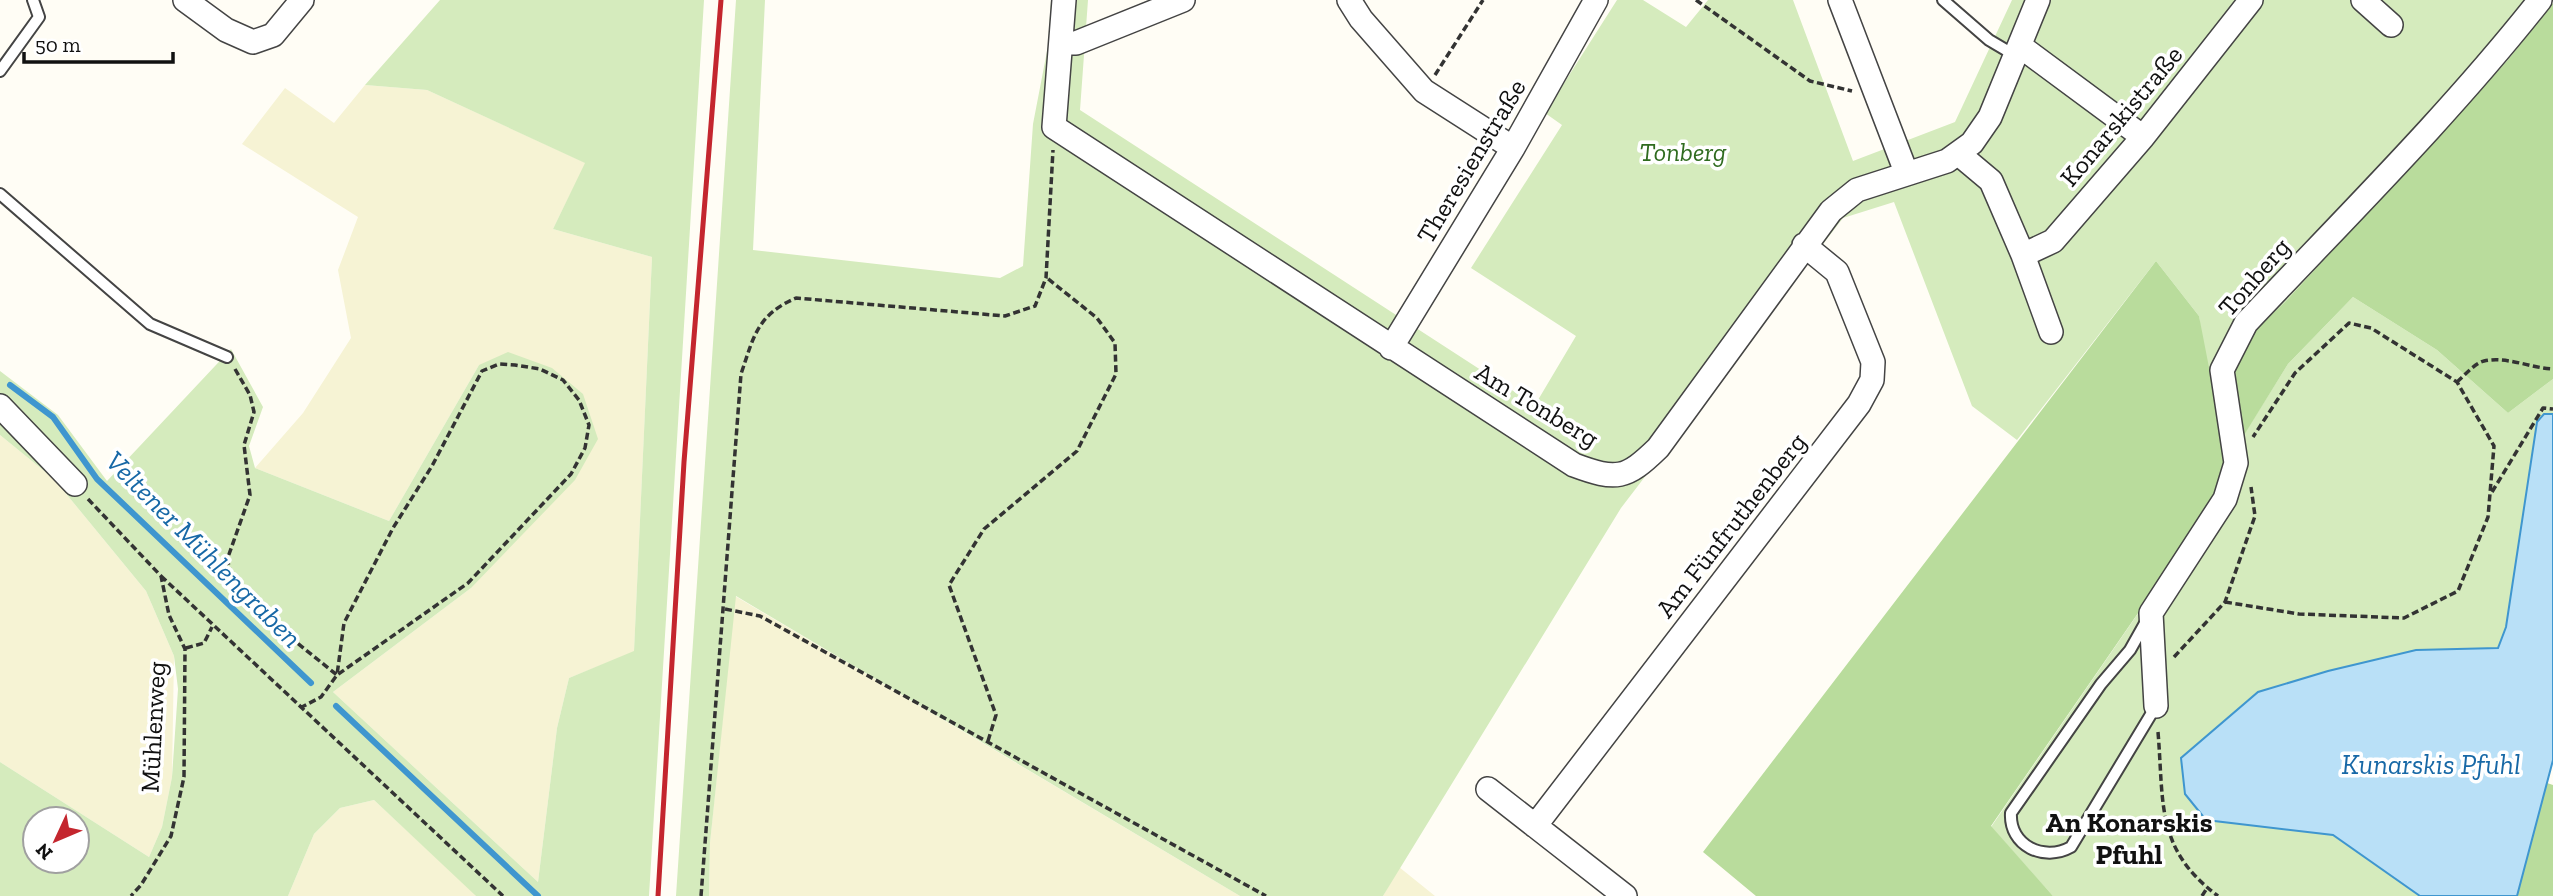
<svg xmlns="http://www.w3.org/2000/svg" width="2553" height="896" font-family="'Zilla Slab',serif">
	<rect width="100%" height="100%" fill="#fffdf5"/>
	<path fill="#f6f3d4" d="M365,85L427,90L586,163L553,229L652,257L634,652L569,678L557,728L538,882L333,692L471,588L479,365L389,521L255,468L303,413L351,338L338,270L358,217L242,144L285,88L334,123Z
		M0,435L54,479L146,591L174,656L172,777L162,827L149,857L0,762Z
		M735,596L1240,896H709L710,843Z
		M374,800L473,892L476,896H288L314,834L340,808Z
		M1399,867L1435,896H1383Z"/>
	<path fill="#d5ebbd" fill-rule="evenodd" d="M440,0H704L649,896H476L374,800L340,808L314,834L288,896H0V762L149,857L162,827L172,777L178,689L174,656L146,591L54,479L0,435V371L58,415L107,481L231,349L263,407L249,446L255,468L389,521L479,365L508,352L552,368L583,394L598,439L575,480L471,588L333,692L538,882L557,728L569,678L634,651L652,257L553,229L585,163L427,90L365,85ZM35,819H77V861H35Z
		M736,0H765L753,250L1000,278L1023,266L1033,124L1048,46L1051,0H1088L1080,110L1535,405L1576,336L1471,268L1562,125L1545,113L1617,0H1643L1686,27L1708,0H1793L1853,161L1955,122L2012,0H2553L2507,61L2285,302L2255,330L2241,439L2288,364L2353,297L2437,350L2508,413L2553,379V414H2544L2506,627L2498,648L2416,650L2328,671L2258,692L2181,758L2206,820L2333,835L2420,896H2053L1991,827L2221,493L2199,316L2156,261L2017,440L1972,406L1894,202L1843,218L1621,508L1383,896H1240L736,596L710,843L709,896H676Z"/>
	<path fill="#b9dc9c" d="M2553,3V379L2508,413L2437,350L2353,297L2288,364L2241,440L2235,367L2255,330L2285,302L2507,61Z
		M2156,261L2199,316L2227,460L2221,493L1991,826L2053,896H1756L1703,852Z
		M2547,783L2553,785V896H2517Z"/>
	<path fill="#b9e0f7" stroke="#3f96cf" stroke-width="2" d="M2544,414H2553V760L2517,896H2420L2333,835L2206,820L2185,794L2181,758L2258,692L2328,671L2416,650L2498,648L2506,627L2537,422Z"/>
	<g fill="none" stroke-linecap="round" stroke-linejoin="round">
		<path stroke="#3f96cf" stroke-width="6" d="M10,385L53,417L97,479L311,683
			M336,706L538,896"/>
		<g stroke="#444" stroke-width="14">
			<path id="service" d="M1943,0L1989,40L2016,56
				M0,71L39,17L33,0
				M0,194L150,324L227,357
				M2148,618L2130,650L2101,684L2011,813C2009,846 2044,862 2071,847L2156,706"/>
		</g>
		<g stroke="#444" stroke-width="26">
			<path id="minor" d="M185,0L226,30L253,42L273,35L302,0
				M1064,0L1054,127L1574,465C1617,481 1626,479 1658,448L1831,211L1857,190L1947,161L1972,143L1990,117L2038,0
				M1349,0L1361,19L1424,91L1513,148
				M1840,0L1906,172
				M2363,0L2391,25
				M1061,43H1076L1183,0
				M2020,46L2143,137
				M1960,155L1991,181L2023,255L2051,332
				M2023,255L2053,241L2143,137L2251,0
				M1391,348L1513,148L1596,0
				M0,406L75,484
				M2156,706L2151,613L2225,499L2236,463L2222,370L2246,323C2346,217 2450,114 2540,0
				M1488,789L1625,896
				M1535,826L1859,404L1872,380L1873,362L1837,272L1804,245"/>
		</g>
		<path stroke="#333" stroke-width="3.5" stroke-dasharray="7 3.5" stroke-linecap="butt" d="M1696,0L1810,81L1852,91
			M1435,75L1483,0
			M235,369L250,395L254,412L244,445L250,495L227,560L240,597L337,675
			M2457,382C2464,376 2475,363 2484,361C2507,356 2530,368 2553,369
			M2492,492L2543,408L2553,409
			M88,499L161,576L169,615L185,649L184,777L171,836L141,885L131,896
			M161,576L503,896
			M2225,602L2299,614L2404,618L2458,591L2488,517L2494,446L2457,382L2371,328L2349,323L2295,373L2253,437
			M725,609L760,616L1266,896
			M186,648L204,643L212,627
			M2174,657L2225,602L2255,516L2251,487
			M300,708L321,697L337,675L468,583L571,474L585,448L589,425L579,400L563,380L540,369L515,365L499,364L482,371L432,466L393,528L344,623L337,675
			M2158,732C2164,803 2155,849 2218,896
			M988,741L996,715L949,585L984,529L1077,451L1116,374L1115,343L1097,318L1047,278
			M701,896L741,374C754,336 757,315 796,298L1005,316L1035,306L1046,278L1053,150
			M2202,896L2207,888"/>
		<use href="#service" stroke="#fff" stroke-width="10"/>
		<use href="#minor" stroke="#fff" stroke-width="23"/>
		<path stroke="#c4262e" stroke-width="5" d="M658,896L684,462L721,0"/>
	</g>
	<g text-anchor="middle" stroke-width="7" stroke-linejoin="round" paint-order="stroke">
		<g font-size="26" fill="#111" stroke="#fff">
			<text transform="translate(2121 116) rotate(-50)" y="9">Konarskistraße</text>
			<text transform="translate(1471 161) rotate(-59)" y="9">Theresienstraße</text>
			<text transform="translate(2254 277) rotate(-49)" y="9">Tonberg</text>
			<text transform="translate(1537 405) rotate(31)" y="9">Am Tonberg</text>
			<text transform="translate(1731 525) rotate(-52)" y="9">Am Fünfruthenberg</text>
			<text transform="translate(153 727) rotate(-87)" y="9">Mühlenweg</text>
		</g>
		<g font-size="26" font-style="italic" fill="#2f6b1f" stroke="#fff">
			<text x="1683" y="161">Tonberg</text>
		</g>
		<g font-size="28" font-style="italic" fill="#1768a6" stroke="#fff">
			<text transform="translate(204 549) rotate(45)" y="10">Veltener Mühlengraben</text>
			<text x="2431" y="774">Kunarskis Pfuhl</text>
		</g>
		<g font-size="28" font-weight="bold" fill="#111" stroke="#fff">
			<text x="2129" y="832">An Konarskis<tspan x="2129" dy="32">Pfuhl</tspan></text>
		</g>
	</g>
	<g transform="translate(56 840) rotate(226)"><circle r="33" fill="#ffffff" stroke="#a0a0a0" stroke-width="2"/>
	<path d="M0-5L12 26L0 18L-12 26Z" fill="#c4262e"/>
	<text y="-10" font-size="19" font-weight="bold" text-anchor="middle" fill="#111111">N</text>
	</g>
	<path d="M24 52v10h149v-10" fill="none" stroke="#111111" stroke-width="3.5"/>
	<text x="35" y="52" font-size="21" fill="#111111" stroke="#ffffff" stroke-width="5" paint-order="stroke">50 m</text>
</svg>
